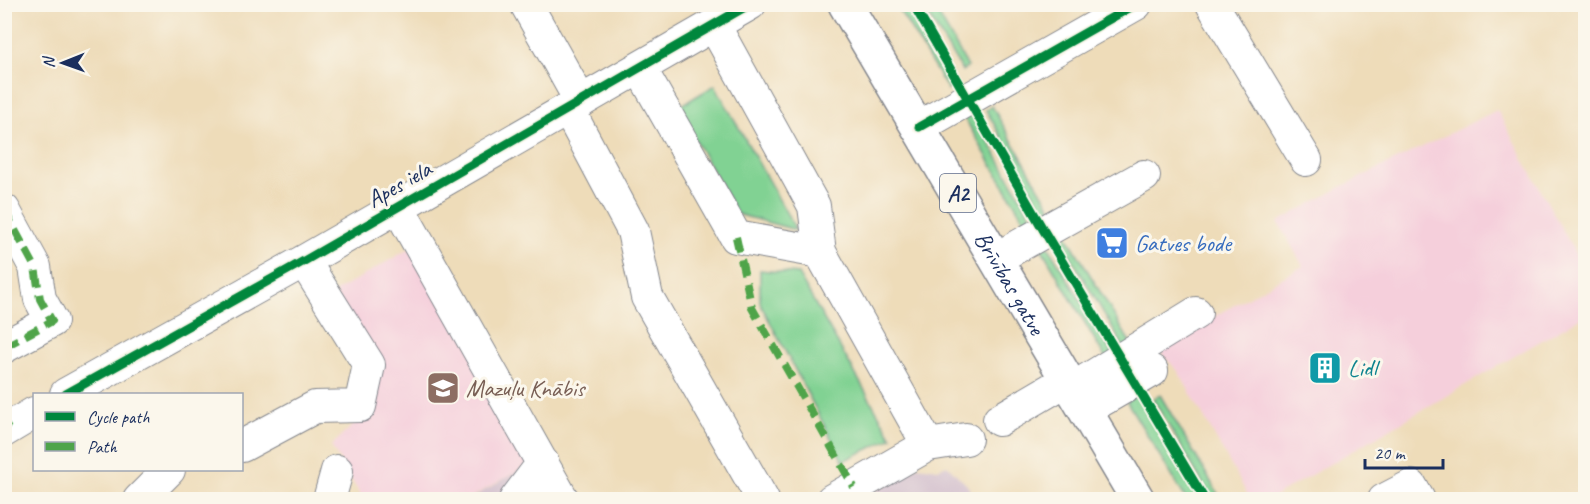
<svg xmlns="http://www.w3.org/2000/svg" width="1590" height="504" font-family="Caveat,sans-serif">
	<rect width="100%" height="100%" fill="#fbf7ec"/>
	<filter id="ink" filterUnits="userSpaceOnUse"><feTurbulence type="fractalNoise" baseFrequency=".0167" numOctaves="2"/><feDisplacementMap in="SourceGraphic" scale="12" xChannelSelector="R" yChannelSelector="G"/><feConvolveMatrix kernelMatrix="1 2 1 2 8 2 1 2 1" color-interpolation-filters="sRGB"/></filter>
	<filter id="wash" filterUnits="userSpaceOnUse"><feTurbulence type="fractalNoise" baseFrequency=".008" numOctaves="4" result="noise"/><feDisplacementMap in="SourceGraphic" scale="24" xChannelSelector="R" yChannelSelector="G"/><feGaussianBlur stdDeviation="1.35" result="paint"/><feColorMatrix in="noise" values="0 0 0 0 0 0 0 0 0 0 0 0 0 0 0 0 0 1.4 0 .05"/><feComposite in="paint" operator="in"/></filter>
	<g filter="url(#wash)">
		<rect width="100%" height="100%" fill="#eedcb9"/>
		<path fill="#f5cfdb" d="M1497,110L1585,271V315L1270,499H1250L1178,371L1157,349L1303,266L1278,222L1339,188Z
			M426,239L559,473L525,467L468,499H363L331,446L368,411L335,292Z"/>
		<path fill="#d1bdcc" d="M947,465L967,485L975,499L859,500L918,466L938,469Z
			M525,467L555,500H468Z"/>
		<path fill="#81d293" stroke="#4e8078" stroke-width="1.5" d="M896,5H906L954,87L948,90Z
			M922,5H933L968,67L962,71Z
			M715,85L796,230L737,214L677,108Z
			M992,106L1052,210L1045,214L986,110Z
			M971,110L1034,221L1027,225L965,119L967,113Z
			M1060,224L1131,344L1124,348L1054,228Z
			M1042,236L1113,355L1106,359L1036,239Z
			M760,270L798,274L892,438L843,461L760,303Z
			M1137,393L1200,499H1186L1127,402Z
			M1160,395L1221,499H1212L1153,399Z"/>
	</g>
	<g filter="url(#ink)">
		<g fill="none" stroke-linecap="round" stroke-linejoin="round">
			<g stroke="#84868c" stroke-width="34">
				<path id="minor" d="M526,4L581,102
					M1212,4L1306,160
					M714,25L814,206L820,252L928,445L832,500
					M640,68L736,237L820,252
					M568,109L633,231L647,297L763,500
					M919,127L1136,4
					M398,207L563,500
					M4,210L35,267L40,299L52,321L4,347
					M997,258L1144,176
					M1072,389L1196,313
					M66,394L304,261L750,4
					M1085,410L1152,371
					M999,420L1067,380
					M4,431L34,413
					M928,445L966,439
					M242,446L315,407L360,406L369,365L304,261
					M139,500L169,470
					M329,500L337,471
					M515,500L543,463
					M1384,500L1411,486L1419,500"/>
			</g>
			<g stroke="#84868c" stroke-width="36">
				<g id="highway">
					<path id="s1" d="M845,4L1138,500"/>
				</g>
			</g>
			<use href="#minor" stroke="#fff" stroke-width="32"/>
			<use href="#highway" stroke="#fff" stroke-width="33"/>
			<path stroke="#4fa44a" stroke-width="8" stroke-dasharray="15 8" stroke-linecap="butt" d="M4,210L35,267L40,299L52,321L4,347
				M736,237L752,308L854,487
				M4,423L8,429"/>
			<g stroke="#fbf7ec" stroke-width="13">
				<path id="cycleway" d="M913,4L1044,231L1205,500
					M919,127L1136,4
					M66,394L304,261L750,4"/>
			</g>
			<use href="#cycleway" stroke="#00873e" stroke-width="9"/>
		</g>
	</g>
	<defs>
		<g id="supermarket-square" transform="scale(1.725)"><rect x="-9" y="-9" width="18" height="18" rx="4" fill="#3f7fe0" stroke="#fbf7ec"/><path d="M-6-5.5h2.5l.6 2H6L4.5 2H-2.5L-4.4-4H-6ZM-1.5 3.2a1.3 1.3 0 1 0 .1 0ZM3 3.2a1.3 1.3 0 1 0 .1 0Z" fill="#fff"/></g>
		<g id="building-square" transform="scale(1.725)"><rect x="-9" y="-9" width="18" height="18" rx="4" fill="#0f9aa8" stroke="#fbf7ec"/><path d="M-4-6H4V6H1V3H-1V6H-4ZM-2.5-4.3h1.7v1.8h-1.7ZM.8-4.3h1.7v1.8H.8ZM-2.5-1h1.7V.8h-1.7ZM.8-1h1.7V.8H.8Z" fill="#fff"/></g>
		<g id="school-square" transform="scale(1.725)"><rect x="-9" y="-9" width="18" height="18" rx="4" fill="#8d6e63" stroke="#fbf7ec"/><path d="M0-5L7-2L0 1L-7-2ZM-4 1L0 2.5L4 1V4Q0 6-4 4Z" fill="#fff"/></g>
	</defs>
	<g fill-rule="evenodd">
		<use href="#supermarket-square" x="1112" y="243"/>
		<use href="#building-square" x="1325" y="368"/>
		<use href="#school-square" x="443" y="388"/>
	</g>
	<g text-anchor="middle" stroke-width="6" stroke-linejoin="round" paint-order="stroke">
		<rect fill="#fbf7ec" stroke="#5e6b89" stroke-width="1.5" x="940" y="174" width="36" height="38" rx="4.5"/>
		<g font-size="22" font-weight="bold" fill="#1b2f5e">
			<text x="958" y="201">A2</text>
		</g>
		<g font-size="24" fill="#1b2f5e" stroke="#fbf7ec">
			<text transform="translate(399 184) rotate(-30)" y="8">Apes iela</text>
			<text dy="8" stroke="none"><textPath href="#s1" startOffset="324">Brīvības gatve</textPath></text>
		</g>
		<g font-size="24" fill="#366cbe" stroke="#fbf7ec" text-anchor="start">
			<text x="1135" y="251">Gatves bode</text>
		</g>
		<g font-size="24" fill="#0d838f" stroke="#fbf7ec" text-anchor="start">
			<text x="1348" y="376">Lidl</text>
		</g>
		<g font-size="24" fill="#785e54" stroke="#fbf7ec" text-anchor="start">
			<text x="466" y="396">Mazuļu Knābis</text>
		</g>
	</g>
	<rect width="1590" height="504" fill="none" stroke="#fbf7ec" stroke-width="24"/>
	<rect x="33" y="393" width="210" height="78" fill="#fbf7ec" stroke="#a1a7b3" stroke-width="1.5"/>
	<rect x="45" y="412" width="30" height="9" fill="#00873e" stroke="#a1a7b3" stroke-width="1.5"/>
	<text x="87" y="423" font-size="18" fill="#1b2f5e">Cycle path</text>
	<rect x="45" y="442" width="30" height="9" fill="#4fa44a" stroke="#a1a7b3" stroke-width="1.5"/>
	<text x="87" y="453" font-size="18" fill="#1b2f5e">Path</text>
	<g transform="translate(63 63) rotate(269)" stroke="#fbf7ec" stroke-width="4.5" paint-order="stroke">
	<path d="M0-4.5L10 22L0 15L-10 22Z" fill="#1b2f5e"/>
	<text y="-9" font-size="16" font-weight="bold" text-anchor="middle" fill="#1b2f5e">N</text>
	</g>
	<path d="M1365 459v9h78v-9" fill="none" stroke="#1b2f5e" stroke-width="3"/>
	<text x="1374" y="459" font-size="18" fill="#1b2f5e" stroke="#fbf7ec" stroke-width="4.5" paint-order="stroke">20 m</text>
</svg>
